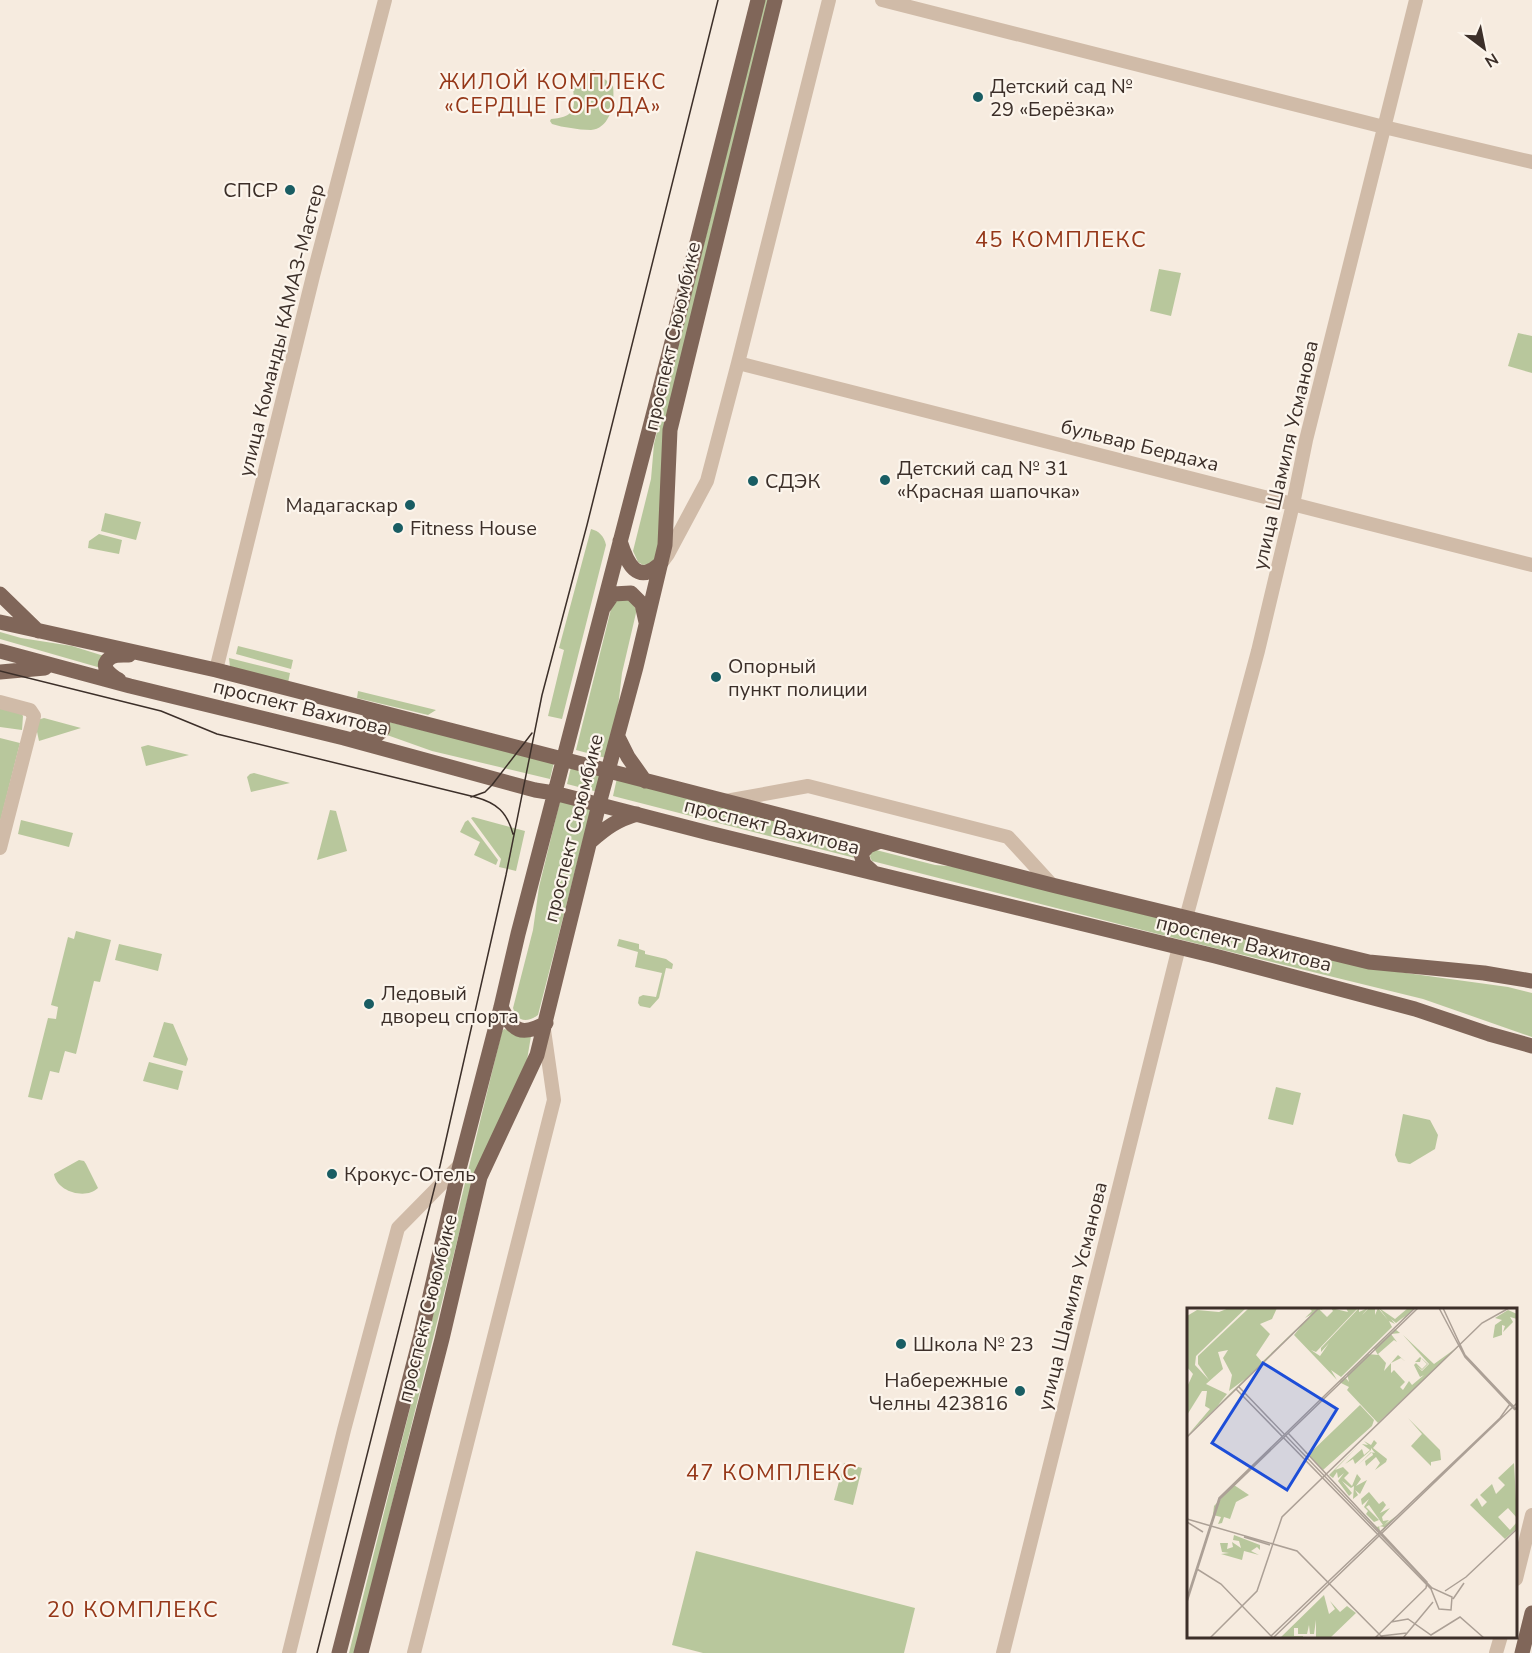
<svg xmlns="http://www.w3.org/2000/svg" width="1532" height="1653" font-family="'Nunito Sans',sans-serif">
	<rect width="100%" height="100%" fill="#f6ebdf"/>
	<path fill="#b8c79c" d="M765,0H771L664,426L661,524L657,557L649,564L643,565L638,562L633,551L651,479L654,444Z
		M594,70L613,86C615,102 611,128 591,130C584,130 577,129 571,128C564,127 558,126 552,124L550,121L551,119C564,118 575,116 574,99C574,94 572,90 575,85C578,77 587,73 594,70Z
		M1159,269L1181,273L1171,316L1150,311Z
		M1518,333L1532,336V373L1508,366Z
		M105,513L141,522L136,540L101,531Z
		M591,529C599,531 604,536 606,545L562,719L548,716L564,650L559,648Z
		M99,534L122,540L119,554L88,548L89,541Z
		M628,598L636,609V613L622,673L617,716L606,758L576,750L613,601Z
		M0,632L21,638L72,646L104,656L101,668L0,639Z
		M238,646L293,660L291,669L236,654Z
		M229,658L290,673L288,683L230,667Z
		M358,691L436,710L428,715L357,698Z
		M0,705L19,710L23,716L22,730L0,727Z
		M44,718L81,728L39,741L36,727L37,720Z
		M389,722L554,762L550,779L432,751L387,735L390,728Z
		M0,738L20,743L0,822Z
		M148,745L189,755L146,766L141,747Z
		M571,767L602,774L598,792L567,784Z
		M254,773L290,783L251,792L247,777L250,774Z
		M617,778L863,841L857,849L859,859L613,796Z
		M560,801L591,809L538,1015C527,1023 517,1022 513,1008L533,930L539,887Z
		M330,810L336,811L347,851L317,860Z
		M473,817L525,831L516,871L499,867L501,859L471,818Z
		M21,820L73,833L69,847L18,834Z
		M468,820L498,860L496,865L474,855L480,842L460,832L465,822Z
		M876,850L935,865L971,868L1370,968L1508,987L1532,993V1037L1423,999L1154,933L872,861L870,857L871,852Z
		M76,931L111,940L100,982L94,981L76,1054L65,1051L59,1073L50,1071L42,1100L28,1097L48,1018L56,1019L58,1007L51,1005L68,937L74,939Z
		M619,939L639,944V949L645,951V954L666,959L673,964L672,969L666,968L659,998L650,1008L640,1006L638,1003L639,997L643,995L656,997L662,973L635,967L638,952L617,946Z
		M119,944L162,954L158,971L115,960Z
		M164,1022L173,1024L188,1059L186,1066L153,1057Z
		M504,1029L531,1036L527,1060L472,1181L355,1653H349L422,1360L502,1031Z
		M149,1062L183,1071L178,1090L143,1081Z
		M1276,1087L1301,1093L1293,1125L1268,1119Z
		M1403,1114L1430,1120L1438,1135L1435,1149L1410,1164L1398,1162L1395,1155Z
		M79,1160L84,1161L86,1164L98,1188C86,1200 57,1192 54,1174Z
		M844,1463L862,1468L853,1505L834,1500Z
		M696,1551L915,1608L904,1653H703L672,1645Z"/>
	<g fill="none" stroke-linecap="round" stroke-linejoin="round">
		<path stroke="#d0bba8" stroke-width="14" d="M882,0L1384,127L1532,162
			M738,363L1532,565
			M662,562L668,554L707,481L738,363L829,0
			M216,670L313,276L385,0
			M0,702L30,710L34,716L0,848
			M726,801L808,786L1008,837L1052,885
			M1186,918L1258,651L1293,504L1306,440L1416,0
			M1516,1579L1532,1515
			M289,1653L344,1430L398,1228L460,1165
			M414,1653L554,1100L544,1030
			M1003,1653L1179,947
			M1496,1653L1501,1636"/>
		<path stroke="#806659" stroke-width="15" d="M620,541C627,563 637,586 661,563
			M0,594L38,631
			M604,607L613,594L631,593L642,604L646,622
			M0,622L216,670L1052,885L1369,962L1484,973L1532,981
			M0,651L130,686L344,738L535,790L554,793L709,833L1215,956L1415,1009L1489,1034L1532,1046
			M0,672L45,668
			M119,680C112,676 98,667 110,658C115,654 123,655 129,655
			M356,737C367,737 377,738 383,729L382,721L369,712
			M618,737L628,757L645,781
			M591,841C607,827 617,820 637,814
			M874,873L864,864L861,854L868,846L880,841
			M501,1007C513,1031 521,1037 546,1023
			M339,1653L421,1335L460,1165L501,1007L518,934L669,354L758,0
			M361,1653L442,1339L480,1177L537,1055L599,804L636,667L665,545L670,430L775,0
			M1522,1653L1532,1613"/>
		<path stroke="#3c2f29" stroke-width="1.5" d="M0,671L161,711L217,734L475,797C497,803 507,812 513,834
			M471,797L485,792L492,785L532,733
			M317,1653L440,1166L506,875L542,695L587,525L718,0"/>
	</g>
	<g fill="#195d63" stroke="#fcf5ec" stroke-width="2">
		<circle cx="978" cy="97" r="6"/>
		<circle cx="290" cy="190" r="6"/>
		<circle cx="885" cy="480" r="6"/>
		<circle cx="753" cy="481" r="6"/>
		<circle cx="410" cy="505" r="6"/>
		<circle cx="398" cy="528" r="6"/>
		<circle cx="716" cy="677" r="6"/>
		<circle cx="369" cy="1004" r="6"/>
		<circle cx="332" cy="1174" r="6"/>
		<circle cx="901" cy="1344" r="6"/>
		<circle cx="1020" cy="1391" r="6"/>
	</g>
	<g text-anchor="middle" stroke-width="4.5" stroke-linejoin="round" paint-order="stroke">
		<g font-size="20" fill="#3c2f29" stroke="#fcf5ec" text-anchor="start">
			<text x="990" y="93">Детский сад №<tspan x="990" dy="23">29 «Берёзка»</tspan></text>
			<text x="278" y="197" text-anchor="end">СПСР</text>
			<text x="897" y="475">Детский сад № 31<tspan x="897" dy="23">«Красная шапочка»</tspan></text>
			<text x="765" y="488">СДЭК</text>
			<text x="398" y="512" text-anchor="end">Мадагаскар</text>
			<text x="410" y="535">Fitness House</text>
			<text x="728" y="673">Опорный<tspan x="728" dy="23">пункт полиции</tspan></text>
			<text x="381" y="1000">Ледовый<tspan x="381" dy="23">дворец спорта</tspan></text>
			<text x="344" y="1181">Крокус-Отель</text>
			<text x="913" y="1351">Школа № 23</text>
			<text x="1008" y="1387" text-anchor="end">Набережные<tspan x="1008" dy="23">Челны 423816</tspan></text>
		</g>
		<g font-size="20" fill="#3c2f29" stroke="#fcf5ec">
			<text transform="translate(281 330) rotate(-76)" y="7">улица Команды КАМАЗ-Мастер</text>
			<text transform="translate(672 336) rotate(-77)" y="7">проспект Сююмбике</text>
			<text transform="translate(1140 445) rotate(14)" y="7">бульвар Бердаха</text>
			<text transform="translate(1285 455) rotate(-77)" y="7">улица Шамиля Усманова</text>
			<text transform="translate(301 707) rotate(14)" y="7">проспект Вахитова</text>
			<text transform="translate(772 826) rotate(14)" y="7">проспект Вахитова</text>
			<text transform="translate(573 828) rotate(-76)" y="7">проспект Сююмбике</text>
			<text transform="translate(1244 943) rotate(14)" y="7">проспект Вахитова</text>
			<text transform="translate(1072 1296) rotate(-76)" y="7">улица Шамиля Усманова</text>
			<text transform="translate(427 1308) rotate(-76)" y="7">проспект Сююмбике</text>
		</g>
		<g font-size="21" letter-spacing="1.5" fill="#953718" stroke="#fcf5ec">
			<text x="553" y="89">ЖИЛОЙ КОМПЛЕКС<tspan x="553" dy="24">«СЕРДЦЕ ГОРОДА»</tspan></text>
		</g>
		<g font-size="22" letter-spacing="1.5" fill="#953718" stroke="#fcf5ec">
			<text x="1061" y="247">45 КОМПЛЕКС</text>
			<text x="772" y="1480">47 КОМПЛЕКС</text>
			<text x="133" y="1617">20 КОМПЛЕКС</text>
		</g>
	</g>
	<g transform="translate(1187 1308)">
		<rect width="330" height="330" fill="#f6ebdf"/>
		<path d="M42,0H59L9,48L8,57L22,72L11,56V48L62,0H90L85,11L73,16L83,26L69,47L75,54L125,6L118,10L125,3L122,0H133V3L134,0H139L133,2L140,9L146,3L144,0L161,4L159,0H171L129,44L124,42L133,48L142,35L134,44V40L172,0V4L181,0L175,7L182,0L188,1V7L191,0L201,12L192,0L208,11L221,0H228L210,17L218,8L209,15L204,11L208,16L202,13L205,19L154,69L144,62L150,72L107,27L115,17L0,128L23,101L18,98L20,83H15L0,107V79L6,66L0,59V8L10,2L32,4ZM41,42L36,50L45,67L42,83L58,71L31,97L40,86L19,76L36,61L31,44ZM321,2L330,6V11L323,9L326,14L316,24L318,18L315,17V27L306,30L308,17L315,12L308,10ZM208,21L213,25L204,26L210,34L207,32L191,46L199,55L197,63L211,47L219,54L214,50L204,55V65L207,62L218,74L213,79L216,82L222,73L225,77L237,67L233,69L227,57L229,55L235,61L240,56L234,50L233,54H228L233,49L241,56L235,62L230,58L235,63L242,56L216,27L247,56L272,38L191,115L160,82L162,79L152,74L158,69L162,74L160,66L181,46L191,47L187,40ZM173,97L187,112L185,118L136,162L118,144L122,146ZM221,110L253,142L254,152L244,154V158L224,138L235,126ZM187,132L190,135L186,140L200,151L199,154L188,162L193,155L189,149L179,158L178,153L186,147L185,144L171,157L184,144L188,145L184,140V142L168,156L166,151L158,156L175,141L177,147L183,142L175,136L181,137L177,133L184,137ZM171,138L148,162L156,159L162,165L157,170L165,178L170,166L174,171L169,178L180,172L173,186L168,182L171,187L166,191L167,178L164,180L155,173L165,185L162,188L151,173L157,165L151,170L150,164L146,170L142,167ZM327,155L330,210L321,200L311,209L323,222L330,214V220L318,231L283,197L290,190L295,199L300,194L293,187L305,176L309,186L318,177L311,170ZM47,177L62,187L49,194L43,211L37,209L35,215L31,216L34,209L26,207L27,198ZM182,184L192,196L196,193L199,197L193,205L203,200L195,209L196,213L202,212L197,217L209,208L195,224L197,219L192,218L193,223L168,199L190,219L196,217L182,197L179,199L192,212L187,214L179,206L181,203L177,199L182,191L175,197L174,191ZM47,227L73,237V242L70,239L64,243L72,247L57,243L55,252L34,246L42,245L35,244L33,235H41L40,241L46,239L45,234L54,240L52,233L46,232ZM137,287L142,306L148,301L143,293L153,304L160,298L169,305L143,330H129V312L127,326H123L122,317L120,326H111V320H107V328H116V330H93Z" fill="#b8c79c" fill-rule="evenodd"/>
		<path fill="none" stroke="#aca096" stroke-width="1.5" d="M252,0L278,49L328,102M256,0L278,47L330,102M49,81L244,281L252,301L264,302L265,289L245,280L52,79M101,125L240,274L239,280L188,330M0,129L132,0M0,211L110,243L196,330M0,214L16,224M57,229L83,237M10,261L34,276L86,330M258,283L279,269L330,221M0,290L32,190L228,0M266,291L277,275M0,294L33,191L231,0M204,314L221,311L244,327L273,309L297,330M84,328L313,110L323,96M194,328L220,325M23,330L70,283L95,209L295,15L322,0M86,330L330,95M216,330L246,294"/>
		<path fill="#1d4ed8" fill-opacity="0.15" stroke="#1d4ed8" stroke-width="3" d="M76,55L150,101L100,182L25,135Z"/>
		<rect width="330" height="330" fill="none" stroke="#3c2f29" stroke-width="3"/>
	</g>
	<g transform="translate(1484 48) rotate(148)" stroke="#fcf5ec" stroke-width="4.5" paint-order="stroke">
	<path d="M0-4.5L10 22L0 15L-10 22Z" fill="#3c2f29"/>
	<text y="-9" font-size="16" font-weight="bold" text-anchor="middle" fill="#3c2f29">N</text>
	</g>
</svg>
